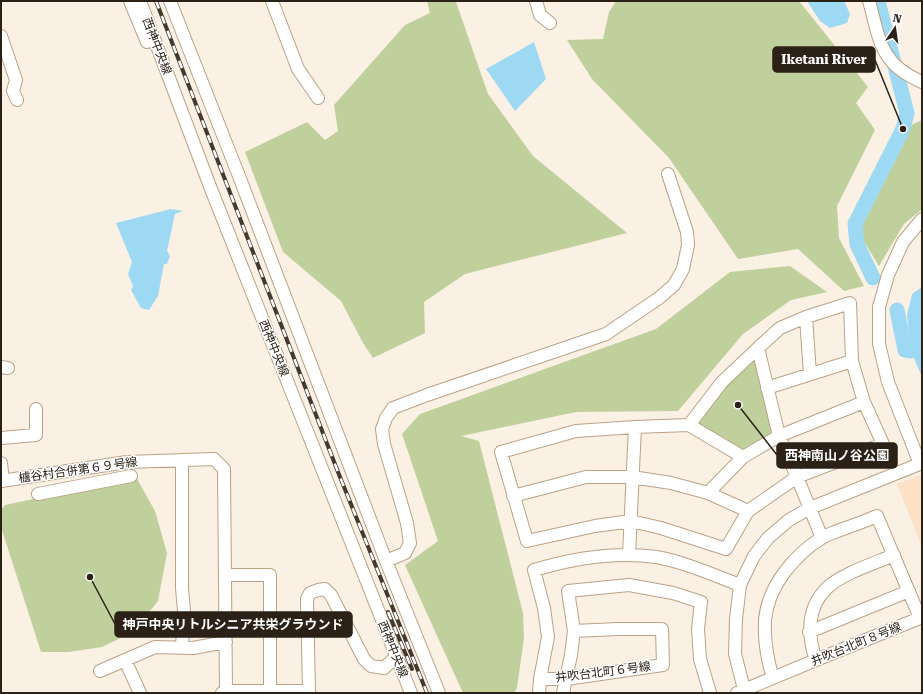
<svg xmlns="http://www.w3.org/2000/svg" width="923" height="694" font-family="'Roboto Serif','Noto Sans JP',serif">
	<rect width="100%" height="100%" fill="#fbf0e4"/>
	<path fill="#fce1c6" d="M922,474V547L897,484Z"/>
	<path fill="#c0d09c" d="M427,1H453L456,2L488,94L533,156L627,233L465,274L424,302L425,333L373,358L363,343L341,301L283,252L245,152L307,122L325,140L338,131L334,105L405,25L430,13Z
		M616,1H799L868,87L856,103L875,130L837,206L839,238L864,286L844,291L798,249L738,259L669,158L592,79L567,40L603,39L609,12Z
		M922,120V209L904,224L879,266L860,235L864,216L909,126Z
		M790,266L827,292L791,300L743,334L678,411L576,412L461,436L479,441L523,613L524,638L517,688L514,693H463L405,565L438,541L402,434L420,414L656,329L730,272Z
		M754,358L773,431L770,437L743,452L695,424L724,386Z
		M136,477L155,511L167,553L158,601L133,632L102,647L69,652H41L1,527V510L5,505Z"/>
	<path fill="#9ed9f4" d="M807,1H844L850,14L847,23L830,28L820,21Z
		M534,42L546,79L515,111L486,69Z
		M171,209L183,211L175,214L167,251L170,256L167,264H164L158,296L149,310L141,308L131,290L133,286L128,274L132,262L116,223Z
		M922,287V377L911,351L907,315L912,294Z"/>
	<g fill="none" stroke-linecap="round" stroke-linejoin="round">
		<path stroke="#9ed9f4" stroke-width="15" d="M873,278L857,244L855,224L903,129L907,113L878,1
			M897,310L905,350L911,351"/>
		<g stroke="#bba186" stroke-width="14">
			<path id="minor" d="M130,1L147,42
				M140,1L211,189L411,693
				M170,1L239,176L386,561L439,693
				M272,1L298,69L318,98
				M536,1L540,15L550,23
				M869,1C880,41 880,64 922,82
				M1,36L16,80L13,91L17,100
				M806,317L810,374
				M1,367L8,368
				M767,388L852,361
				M689,425L743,457
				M635,427L689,425L722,382L758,348
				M1,438L36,435V409
				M1,463L3,481
				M920,464L888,382L879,344V307L888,275L903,242L922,219
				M1,481L127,462L214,459L224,469L226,691
				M708,493L743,457L779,436L864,402
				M38,494L131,476
				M513,496L586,477H632L671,483L708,493L748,511
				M629,554C631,512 633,469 635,427L576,431L501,452L527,541L595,526L631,521L661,528L726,549L748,511L797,477L883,444L864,402L852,361L850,303L806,317L780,328L758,348L779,436L797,477L822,538
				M386,561L405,553L410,543L407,523L384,444L382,429L386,418L393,408L427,395L606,334L659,298L674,285L683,269L688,245L687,232L668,174
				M225,575H270V693
				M809,632L909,591
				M182,647L184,611L182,588V460
				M125,660L140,693
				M816,660C807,635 807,607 827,588C841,574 875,563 894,555
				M100,671L155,647L193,648L226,642
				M540,679H566L663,665L662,629H618L574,631
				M222,693L226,691H309L307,599L310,593L318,590L325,589L331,595L364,659L371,666L384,668L396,657
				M539,693L540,679L548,637L544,608L534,570C574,558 614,551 656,557C685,562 713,575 740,585
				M563,693L571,655L574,631L568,591L629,585L673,593L701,602L698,629L700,659L710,693
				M737,693L744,690L816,660L920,618L877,516C865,521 852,526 840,530C834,533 828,534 823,537C794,555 768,586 765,620C764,640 767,659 773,678
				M745,693L735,654L736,619L740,585L754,556L768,538L789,520L810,508L922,463"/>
		</g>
		<use href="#minor" stroke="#fff" stroke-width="12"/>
		<g stroke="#43392e" stroke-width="4">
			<path id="rail" d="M156,1L338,472L427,693
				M388,612L412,669"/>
		</g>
		<use href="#rail" stroke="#fff" stroke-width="2.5" stroke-dasharray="8" stroke-linecap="butt"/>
	</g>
	<g text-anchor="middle" stroke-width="3" stroke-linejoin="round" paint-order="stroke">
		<g font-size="12" fill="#2b2117" stroke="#fff">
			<text transform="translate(157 46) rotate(69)" y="4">西神中央線</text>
			<text transform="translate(274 348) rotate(68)" y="4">西神中央線</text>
			<text transform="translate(78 470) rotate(-8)" y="4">櫨谷村合併第６９号線</text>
			<text transform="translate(856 644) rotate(-22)" y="4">井吹台北町８号線</text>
			<text transform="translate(393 649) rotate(68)" y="4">西神中央線</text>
			<text transform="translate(603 672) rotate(-7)" y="4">井吹台北町６号線</text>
		</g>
	</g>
	<path fill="none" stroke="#2b2117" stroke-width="1.5" d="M903 129L875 60M738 405L777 455M90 577L115 624"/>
	<g fill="#2b2117" stroke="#fff" stroke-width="1.5">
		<circle cx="903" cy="129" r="4"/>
		<circle cx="738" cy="405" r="4"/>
		<circle cx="90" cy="577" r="4"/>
	</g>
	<g fill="#2b2117" stroke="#2b2117" stroke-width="1.5">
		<rect x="773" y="47" width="102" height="25" rx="4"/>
		<rect x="777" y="443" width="120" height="25" rx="4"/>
		<rect x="115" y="612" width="237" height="25" rx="4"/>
	</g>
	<g font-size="13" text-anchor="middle" font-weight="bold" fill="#fff">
		<text x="824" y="64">Iketani River</text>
		<text x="837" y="460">西神南山ノ谷公園</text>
		<text x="233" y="629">神戸中央リトルシニア共栄グラウンド</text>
	</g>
	<rect width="923" height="694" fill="none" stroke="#2b2117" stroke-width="4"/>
	<g transform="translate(895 28) rotate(13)" stroke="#ffffff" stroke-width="3" paint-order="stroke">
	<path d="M0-3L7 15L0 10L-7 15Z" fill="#2b2117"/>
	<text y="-6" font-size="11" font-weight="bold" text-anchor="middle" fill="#2b2117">N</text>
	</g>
</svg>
